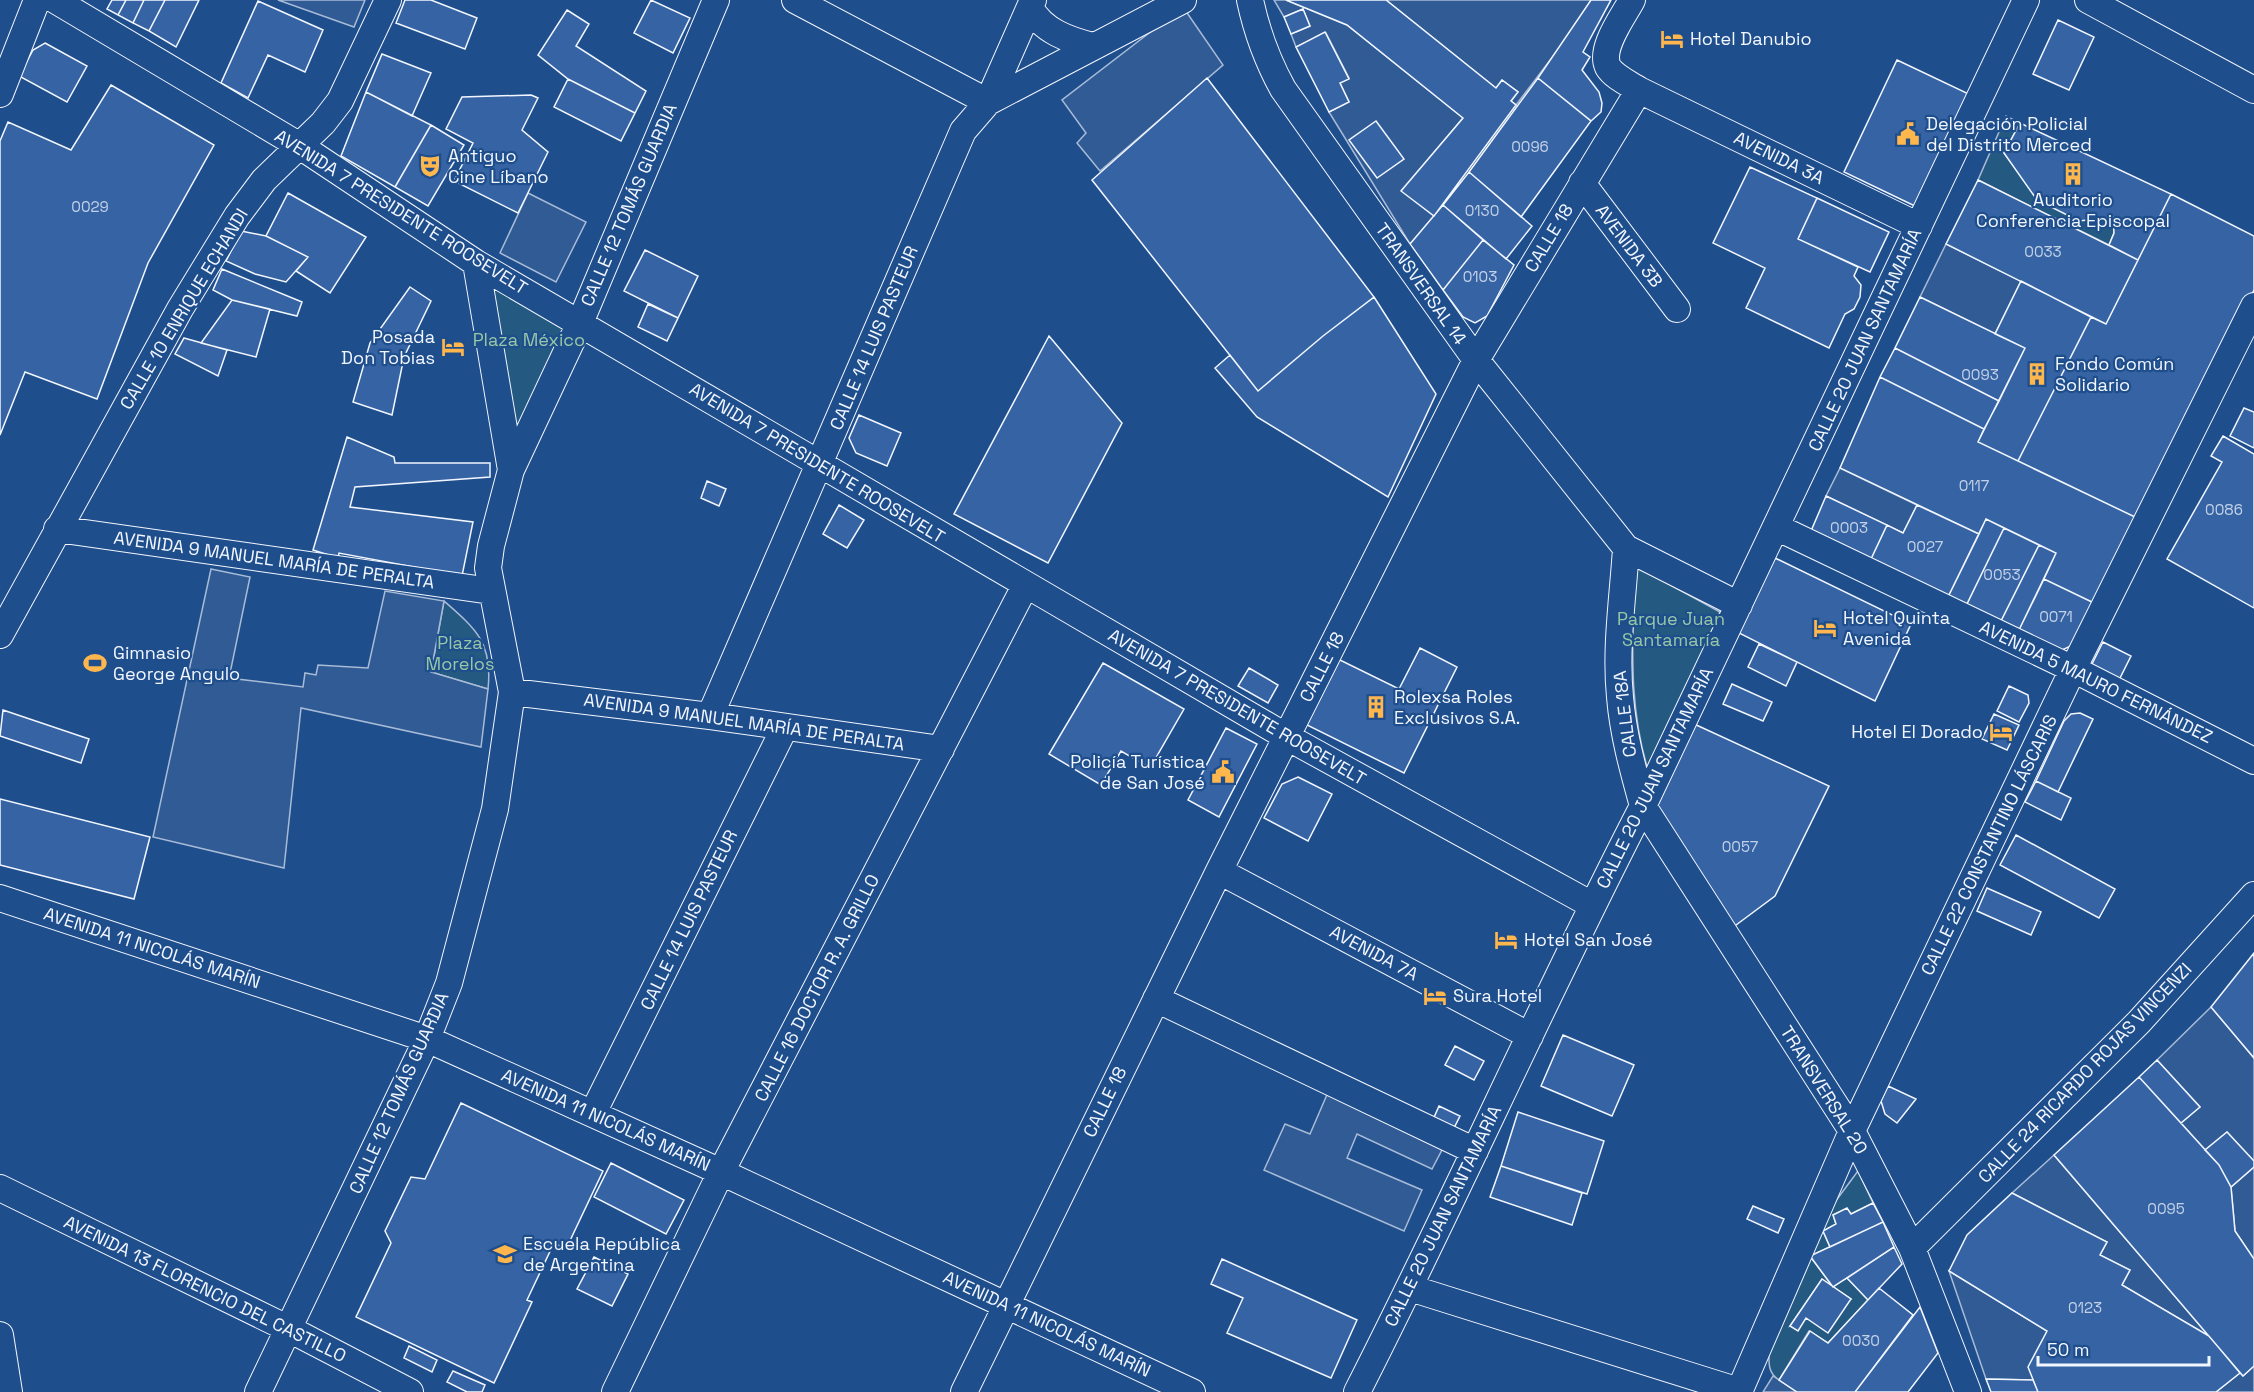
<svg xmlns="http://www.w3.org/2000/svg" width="2254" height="1392" font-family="'Space Grotesk',sans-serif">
	<rect width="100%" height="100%" fill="#1f4e8c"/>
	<path fill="#245a82" stroke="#a8bbd7" stroke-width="1.5" fill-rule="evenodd" d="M2006,116L2020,123L2004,153L2037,199L2113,217L2114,233L2109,245L1978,180Z
		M476,263L580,323L511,470Z
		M1634,565L1720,612L1650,776C1627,708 1633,637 1634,565Z
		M444,601C476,629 493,643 488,689L431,672Z
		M1858,1171L1873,1203L1851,1214L1847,1209L1833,1215L1836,1224L1823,1231L1830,1247L1810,1256L1832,1286L1847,1278L1868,1300L1828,1343L1809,1331L1779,1380C1767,1373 1769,1361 1769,1348L1829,1210ZM1822,1279L1851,1299L1790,1326Z"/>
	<path fill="#305b95" stroke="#a8bbd7" stroke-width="1.5" d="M278,0H365L354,27Z
		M1274,0H1286L1347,25L1463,118L1402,191L1434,216L1410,244L1329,112L1349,102L1340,83L1349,78L1326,33L1296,47L1291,34L1310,26L1303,9L1284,17Z
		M1386,0H1591L1573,30L1516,105L1511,101L1518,92L1502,80L1496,88Z
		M1183,7L1223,65L1100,171L1077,143L1086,133L1062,100Z
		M528,193L586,222L556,282L500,253Z
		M1946,244L2021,281L1995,334L1920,297Z
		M1840,468L1917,505L1903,533L1826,496Z
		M211,569L250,577L229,678L303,687L305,673L316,675L318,665L368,668L385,591L444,601L431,672L488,689L481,747L301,708L284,868L153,837Z
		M2211,1007L2254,1058V1161L2227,1132L2205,1150L2181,1123L2200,1107L2157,1060Z
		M1329,1090L1444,1146L1432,1169L1357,1134L1347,1158L1422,1190L1404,1231L1264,1170L1285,1124L1310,1134Z
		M2054,1155L2209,1336L2122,1285L2130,1270L2100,1255L2107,1242L2012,1193Z
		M2254,1167V1259L2235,1231L2231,1187Z
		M1949,1271L2047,1331L2033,1380L1986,1379Z
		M2254,1366V1392H2216L2240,1373L2243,1376Z
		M1773,1376L1797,1392H1763Z"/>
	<path fill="#3563a3" stroke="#f2f6ff" stroke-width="1.5" d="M112,0H126L118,15L107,9Z
		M126,0H144L133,23L118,15Z
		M144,0H165L149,31L133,23Z
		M165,0H199L176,47L149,31Z
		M405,0H431L477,18L465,49L396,23Z
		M651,0L690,18L673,53L634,33Z
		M1286,0H1386L1496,88L1502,80L1518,92L1511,101L1516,105L1434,216L1401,191L1463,118L1347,25Z
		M1591,0H1611L1583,52L1590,57L1582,70L1599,92L1602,103L1601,112L1591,121L1538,78Z
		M258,1L323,30L305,72L268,55L248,98L221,83Z
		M1303,9L1310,26L1291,34L1284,17Z
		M567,10L589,24L576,46L646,91L635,113L568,79L538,55Z
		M2058,20L2094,37L2069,90L2033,74Z
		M1325,32L1349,79L1340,83L1349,102L1329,112L1296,47Z
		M45,43L87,66L67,102L19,76L33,50Z
		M382,54L431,73L412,116L366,92Z
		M1897,60L1973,96L1919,208L1844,172Z
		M1207,78L1374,297L1323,336L1258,391L1092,180Z
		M1538,78L1591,121L1521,217L1469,172Z
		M568,79L635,113L621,141L554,107Z
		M111,85L214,145L148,263L97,399L25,372L0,435V141L8,122L71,150Z
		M366,92L431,125L395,187L341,156Z
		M531,95L538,98L522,130L548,152L518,213L454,181L473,143L446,129L462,97Z
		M1376,121L1404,159L1377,178L1349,140Z
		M2020,123L2171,194L2138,260L2109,245L2114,233L2113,217L2079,221L2037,200L2004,153Z
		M431,125L464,145L428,206L395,187Z
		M1750,167L1817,198L1798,239L1858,267L1854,276L1861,285L1860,297L1854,309L1845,314L1829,348L1746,308L1765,268L1713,243Z
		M1469,172L1532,226L1506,259L1443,205Z
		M1978,180L2138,260L2106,324L1946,244Z
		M288,193L366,237L330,293L296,271L308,257L266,236Z
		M2171,194L2254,236V290L2135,517L2018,461L2091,317L2106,324Z
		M1817,198L1889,232L1870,272L1798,239Z
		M1443,205L1483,240L1443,290L1410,244Z
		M241,231L266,236L308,257L286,282L255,274L226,261Z
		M1483,240L1514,265L1487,316L1475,323L1463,317L1443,290Z
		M645,250L698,276L678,318L624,291Z
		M222,269L302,302L297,316L232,300L213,290Z
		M2021,281L2091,317L2018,461L1978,442L2025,348L1995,334Z
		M410,287L431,301L404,357L392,415L353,402L370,343Z
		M1374,297L1436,394L1388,497L1257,417L1215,368L1230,355L1258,391L1323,336Z
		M1920,297L2025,348L1999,401L1895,348Z
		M232,300L270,309L256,357L201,343Z
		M648,304L678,318L667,341L638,327Z
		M1049,336L1122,423L1048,563L954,514Z
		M184,338L227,350L218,376L175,354Z
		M1895,348L1999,401L1984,429L1880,377Z
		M1880,377L1984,429L1978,442L2135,517L2094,603L2044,579L2056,553L1986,519L1979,534L1840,468Z
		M2244,408L2254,412V448L2230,436Z
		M859,415L901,433L887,466L856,453L849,438Z
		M2223,436L2254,454V608L2167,559L2222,462L2211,456Z
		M347,437L394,457L395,463H490V477L355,487L350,507L473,522L462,576L339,553L338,558L313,550Z
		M707,481L726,489L719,506L701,498Z
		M1826,496L1887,525L1871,559L1811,531Z
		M839,505L864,520L847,548L823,534Z
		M1917,505L1979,534L1948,597L1871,559L1887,525L1903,533Z
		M1986,519L2004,528L1966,606L1948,597Z
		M2004,528L2039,545L2000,623L1966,606Z
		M2039,545L2056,553L2018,632L2000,623Z
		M1775,558L1911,624L1875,701L1739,633Z
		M2044,579L2094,603L2073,645L2060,651L2018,632Z
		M2103,642L2131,656L2117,684L2094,673L2092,664Z
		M1759,644L1797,662L1786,686L1748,667Z
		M1420,648L1457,667L1404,773L1305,724L1338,659L1399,689Z
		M1103,663L1184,709L1150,768L1121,751L1101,785L1049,754Z
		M1249,668L1278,685L1268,703L1238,686Z
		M1732,684L1772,702L1763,721L1723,704Z
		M2009,686L2028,695L2029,703L2019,722L1997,711Z
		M3,710L89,739L81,763L0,736Z
		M2080,713L2093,719L2058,792L2036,781L2064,721L2071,714Z
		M1994,714L2019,725L2007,750L1982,739Z
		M1692,723L1829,786L1775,896L1732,928L1651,798Z
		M1226,728L1257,744L1219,817L1188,800Z
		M1298,777L1332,794L1308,841L1264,818L1282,784Z
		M2036,781L2071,798L2061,820L2025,802Z
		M0,799L150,837L134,899L0,865Z
		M2016,835L2115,889L2099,918L2000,865Z
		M1987,888L2041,912L2031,935L1977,911Z
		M2254,953V1058L2211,1007Z
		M1563,1035L1634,1065L1612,1116L1541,1086Z
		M1455,1046L1484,1061L1474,1080L1445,1065Z
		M2157,1060L2200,1107L2181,1123L2139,1077Z
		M2139,1077L2219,1165L2231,1187L2235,1231L2254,1259V1366L2243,1376L2054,1155Z
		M1888,1086L1916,1099L1897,1123L1885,1114L1881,1101Z
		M461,1103L603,1171L566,1249L554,1243L527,1300L532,1302L494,1383L356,1317L391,1243L385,1231L411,1177L425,1179Z
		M1439,1106L1460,1116L1455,1126L1449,1130L1432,1122Z
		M1518,1112L1604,1141L1587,1194L1501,1166Z
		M2227,1132L2254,1161V1167L2231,1187L2219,1165L2205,1150Z
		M611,1163L684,1200L666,1234L594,1197Z
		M1501,1166L1582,1193L1572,1225L1490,1197Z
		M2012,1193L2107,1242L2100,1255L2130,1270L2122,1285L2209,1336L2240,1373L2216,1392H2038L2028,1367L2047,1331L1949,1271L1967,1235Z
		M1873,1203L1883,1222L1830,1247L1823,1231L1836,1224L1833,1215L1847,1208L1851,1214Z
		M1753,1206L1784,1219L1778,1233L1747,1219Z
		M1883,1222L1894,1247L1833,1287L1810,1256Z
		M1894,1247L1902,1264L1868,1300L1847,1278Z
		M594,1257L628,1274L612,1306L577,1289Z
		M1222,1259L1357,1320L1331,1378L1227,1333L1243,1298L1211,1284Z
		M1822,1279L1851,1299L1828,1333L1806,1318L1798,1331L1790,1326Z
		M1879,1288L1913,1315L1855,1392H1797L1779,1380L1810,1331L1828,1343Z
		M1920,1307L1938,1353L1908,1392H1855Z
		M409,1346L437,1360L432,1372L404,1358Z
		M453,1371L485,1385L482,1392H467L447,1382Z
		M1986,1379L2033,1380L2038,1392H1991Z"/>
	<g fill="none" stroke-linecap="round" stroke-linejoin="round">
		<g stroke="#f2f6ff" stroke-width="28">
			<path id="minor" d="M55,0L300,146L476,263L1287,737L1592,905
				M795,0L988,102L1183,0
				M1250,0C1257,33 1267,60 1283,89L1476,360L1626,548L1739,605
				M1632,0C1623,17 1599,48 1608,67C1614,77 1630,84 1639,90L1919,226
				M2088,0L2254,90
				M1030,7C1042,31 1069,40 1093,46
				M0,94L37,0
				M1582,183L1677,309
				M476,263L511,470
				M1776,527L2073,669L2254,761
				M57,529L491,591
				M1626,548C1623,597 1615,648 1620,697C1623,734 1633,770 1643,806L1852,1131L1912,1248L1968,1392
				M0,635L180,309L237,216L264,180L323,123L340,101L388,0
				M512,692L710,716L941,749
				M710,716L963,131L988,102L1033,0
				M1219,871L1530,1036
				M0,898L427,1039L721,1172L1192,1392
				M1156,999L1475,1151
				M593,1113L785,727
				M0,1188L289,1329L410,1392
				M1912,1248L2139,1022L2254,895
				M1410,1288L1739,1391
				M0,1335L9,1392
				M258,1392L427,1039L449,983L495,809L512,692L488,568L491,546L511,470L580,323L716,0
				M615,1392L721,1172L1025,586
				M964,1392L1219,871L1476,360L1639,90
				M1357,1392C1456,1198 1543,999 1643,806L2026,0
				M1739,1392L1852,1131L2073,669L2254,306"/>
		</g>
		<use href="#minor" stroke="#1f4e8c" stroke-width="26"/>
	</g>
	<defs>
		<g id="hotel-bare" transform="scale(1.8)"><path d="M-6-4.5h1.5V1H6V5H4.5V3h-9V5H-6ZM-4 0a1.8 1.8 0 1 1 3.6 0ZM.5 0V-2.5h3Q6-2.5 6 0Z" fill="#ffb74d" stroke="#1f4e8c" stroke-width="2.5" paint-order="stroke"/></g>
		<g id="civic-bare" transform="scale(1.8)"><path d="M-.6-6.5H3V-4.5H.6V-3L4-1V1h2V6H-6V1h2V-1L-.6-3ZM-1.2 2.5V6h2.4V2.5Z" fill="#ffb74d" stroke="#1f4e8c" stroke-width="2.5" paint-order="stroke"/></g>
		<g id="theatre-bare" transform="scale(1.8)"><path d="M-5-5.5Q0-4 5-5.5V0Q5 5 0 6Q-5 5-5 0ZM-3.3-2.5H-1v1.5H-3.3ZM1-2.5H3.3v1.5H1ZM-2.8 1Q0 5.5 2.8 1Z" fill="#ffb74d" stroke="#1f4e8c" stroke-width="2.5" paint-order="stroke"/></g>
		<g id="building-bare" transform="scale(1.8)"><path d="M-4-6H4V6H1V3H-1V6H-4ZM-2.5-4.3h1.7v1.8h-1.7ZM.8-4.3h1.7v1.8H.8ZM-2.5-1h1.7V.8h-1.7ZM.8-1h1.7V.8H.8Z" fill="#ffb74d" stroke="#1f4e8c" stroke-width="2.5" paint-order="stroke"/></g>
		<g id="stadium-bare" transform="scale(1.8)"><path d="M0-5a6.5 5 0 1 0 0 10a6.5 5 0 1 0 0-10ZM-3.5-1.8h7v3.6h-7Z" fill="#ffb74d" stroke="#1f4e8c" stroke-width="2.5" paint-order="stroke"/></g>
		<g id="school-bare" transform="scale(1.8)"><path d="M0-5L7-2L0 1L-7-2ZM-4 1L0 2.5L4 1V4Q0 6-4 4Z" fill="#ffb74d" stroke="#1f4e8c" stroke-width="2.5" paint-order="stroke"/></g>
	</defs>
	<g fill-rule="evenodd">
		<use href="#hotel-bare" x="1672" y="39"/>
		<use href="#civic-bare" x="1908" y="134"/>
		<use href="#theatre-bare" x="430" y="166"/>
		<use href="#building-bare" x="2073" y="174"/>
		<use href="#hotel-bare" x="453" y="347"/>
		<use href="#building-bare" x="2037" y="374"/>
		<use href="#hotel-bare" x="1825" y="628"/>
		<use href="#stadium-bare" x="95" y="663"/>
		<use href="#building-bare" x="1376" y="707"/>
		<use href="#hotel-bare" x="2001" y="732"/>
		<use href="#civic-bare" x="1223" y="772"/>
		<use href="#hotel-bare" x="1506" y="940"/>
		<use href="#hotel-bare" x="1435" y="996"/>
		<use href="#school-bare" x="505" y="1254"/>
	</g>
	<g text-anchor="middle" stroke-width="4.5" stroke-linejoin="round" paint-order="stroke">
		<g font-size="15" fill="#c3d1e8">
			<text x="1530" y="152">0096</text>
			<text x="90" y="212">0029</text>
			<text x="1482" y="216">0130</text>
			<text x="2043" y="257">0033</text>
			<text x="1480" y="282">0103</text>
			<text x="1980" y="380">0093</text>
			<text x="1974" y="491">0117</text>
			<text x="2224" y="515">0086</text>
			<text x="1849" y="533">0003</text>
			<text x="1925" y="552">0027</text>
			<text x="2002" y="580">0053</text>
			<text x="2056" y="622">0071</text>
			<text x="1740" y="852">0057</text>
			<text x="2166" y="1214">0095</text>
			<text x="2085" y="1313">0123</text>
			<text x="1861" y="1346">0030</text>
		</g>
		<g font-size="18" fill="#f2f6ff" stroke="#1f4e8c" text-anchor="start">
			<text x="1690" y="45">Hotel Danubio</text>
			<text x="1926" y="130">Delegación Policial<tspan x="1926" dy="21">del Distrito Merced</tspan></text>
			<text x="448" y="162">Antiguo<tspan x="448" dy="21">Cine Líbano</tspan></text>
			<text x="2073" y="206" text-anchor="middle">Auditorio<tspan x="2073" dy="21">Conferencia Episcopal</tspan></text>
			<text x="435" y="343" text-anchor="end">Posada<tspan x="435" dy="21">Don Tobias</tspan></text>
			<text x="2055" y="370">Fondo Común<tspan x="2055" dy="21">Solidario</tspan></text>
			<text x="1843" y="624">Hotel Quinta<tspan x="1843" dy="21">Avenida</tspan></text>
			<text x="113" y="659">Gimnasio<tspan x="113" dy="21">George Angulo</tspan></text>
			<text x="1394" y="703">Rolexsa Roles<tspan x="1394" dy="21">Exclusivos S.A.</tspan></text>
			<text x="1983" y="738" text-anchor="end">Hotel El Dorado</text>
			<text x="1205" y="768" text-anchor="end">Policía Turística<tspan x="1205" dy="21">de San José</tspan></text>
			<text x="1524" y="946">Hotel San José</text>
			<text x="1453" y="1002">Sura Hotel</text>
			<text x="523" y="1250">Escuela República<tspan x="523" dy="21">de Argentina</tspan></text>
		</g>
		<g font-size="18" fill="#f2f6ff" stroke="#1f4e8c">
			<text transform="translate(1779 158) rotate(26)" y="6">AVENIDA 3A</text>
			<text transform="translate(629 205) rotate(-67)" y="6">CALLE 12 TOMÁS GUARDIA</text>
			<text transform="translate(401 212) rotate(32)" y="6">AVENIDA 7 PRESIDENTE ROOSEVELT</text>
			<text transform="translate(1549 238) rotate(-59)" y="6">CALLE 18</text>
			<text transform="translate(1629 246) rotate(53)" y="6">AVENIDA 3B</text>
			<text transform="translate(1421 284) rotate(55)" y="6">TRANSVERSAL 14</text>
			<text transform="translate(184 309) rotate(-59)" y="6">CALLE 10 ENRIQUE ECHANDI</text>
			<text transform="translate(874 338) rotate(-67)" y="6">CALLE 14 LUIS PASTEUR</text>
			<text transform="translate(1865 340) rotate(-65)" y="6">CALLE 20 JUAN SANTAMARÍA</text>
			<text transform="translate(817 463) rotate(31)" y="6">AVENIDA 7 PRESIDENTE ROOSEVELT</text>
			<text transform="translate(274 560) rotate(8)" y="6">AVENIDA 9 MANUEL MARÍA DE PERALTA</text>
			<text transform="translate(1322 667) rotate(-63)" y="6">CALLE 18</text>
			<text transform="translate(2096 682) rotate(26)" y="6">AVENIDA 5 MAURO FERNÁNDEZ</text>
			<text transform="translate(1237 707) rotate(30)" y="6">AVENIDA 7 PRESIDENTE ROOSEVELT</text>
			<text transform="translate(1625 714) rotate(-97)" y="6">CALLE 18A</text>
			<text transform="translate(744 722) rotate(8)" y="6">AVENIDA 9 MANUEL MARÍA DE PERALTA</text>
			<text transform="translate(1655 778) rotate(-64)" y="6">CALLE 20 JUAN SANTAMARÍA</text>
			<text transform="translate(1989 845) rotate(-64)" y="6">CALLE 22 CONSTANTINO LÁSCARIS</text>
			<text transform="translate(689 920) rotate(-64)" y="6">CALLE 14 LUIS PASTEUR</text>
			<text transform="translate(152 948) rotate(18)" y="6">AVENIDA 11 NICOLÁS MARÍN</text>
			<text transform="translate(1374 953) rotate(28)" y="6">AVENIDA 7A</text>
			<text transform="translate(817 988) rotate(-63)" y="6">CALLE 16 DOCTOR R. A. GRILLO</text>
			<text transform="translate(2085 1073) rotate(-46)" y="6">CALLE 24 RICARDO ROJAS VINCENZI</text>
			<text transform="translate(1824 1090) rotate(58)" y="6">TRANSVERSAL 20</text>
			<text transform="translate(399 1093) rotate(-66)" y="6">CALLE 12 TOMÁS GUARDIA</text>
			<text transform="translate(1105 1102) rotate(-64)" y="6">CALLE 18</text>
			<text transform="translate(606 1120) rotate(24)" y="6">AVENIDA 11 NICOLÁS MARÍN</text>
			<text transform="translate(1443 1216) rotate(-64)" y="6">CALLE 20 JUAN SANTAMARÍA</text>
			<text transform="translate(205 1289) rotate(26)" y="6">AVENIDA 13 FLORENCIO DEL CASTILLO</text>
			<text transform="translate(1047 1324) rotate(25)" y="6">AVENIDA 11 NICOLÁS MARÍN</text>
		</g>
		<g font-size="18" fill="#97c8a6" stroke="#1f4e8c">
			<text x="529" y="346">Plaza México</text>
			<text x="1671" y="625">Parque Juan<tspan x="1671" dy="21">Santamaría</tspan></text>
			<text x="460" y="649">Plaza<tspan x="460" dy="21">Morelos</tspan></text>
		</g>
	</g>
	<path d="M2038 1356v9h171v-9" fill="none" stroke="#f2f6ff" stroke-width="3"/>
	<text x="2047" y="1356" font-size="18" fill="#f2f6ff" stroke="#1f4e8c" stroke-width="4.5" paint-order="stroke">50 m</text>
</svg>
